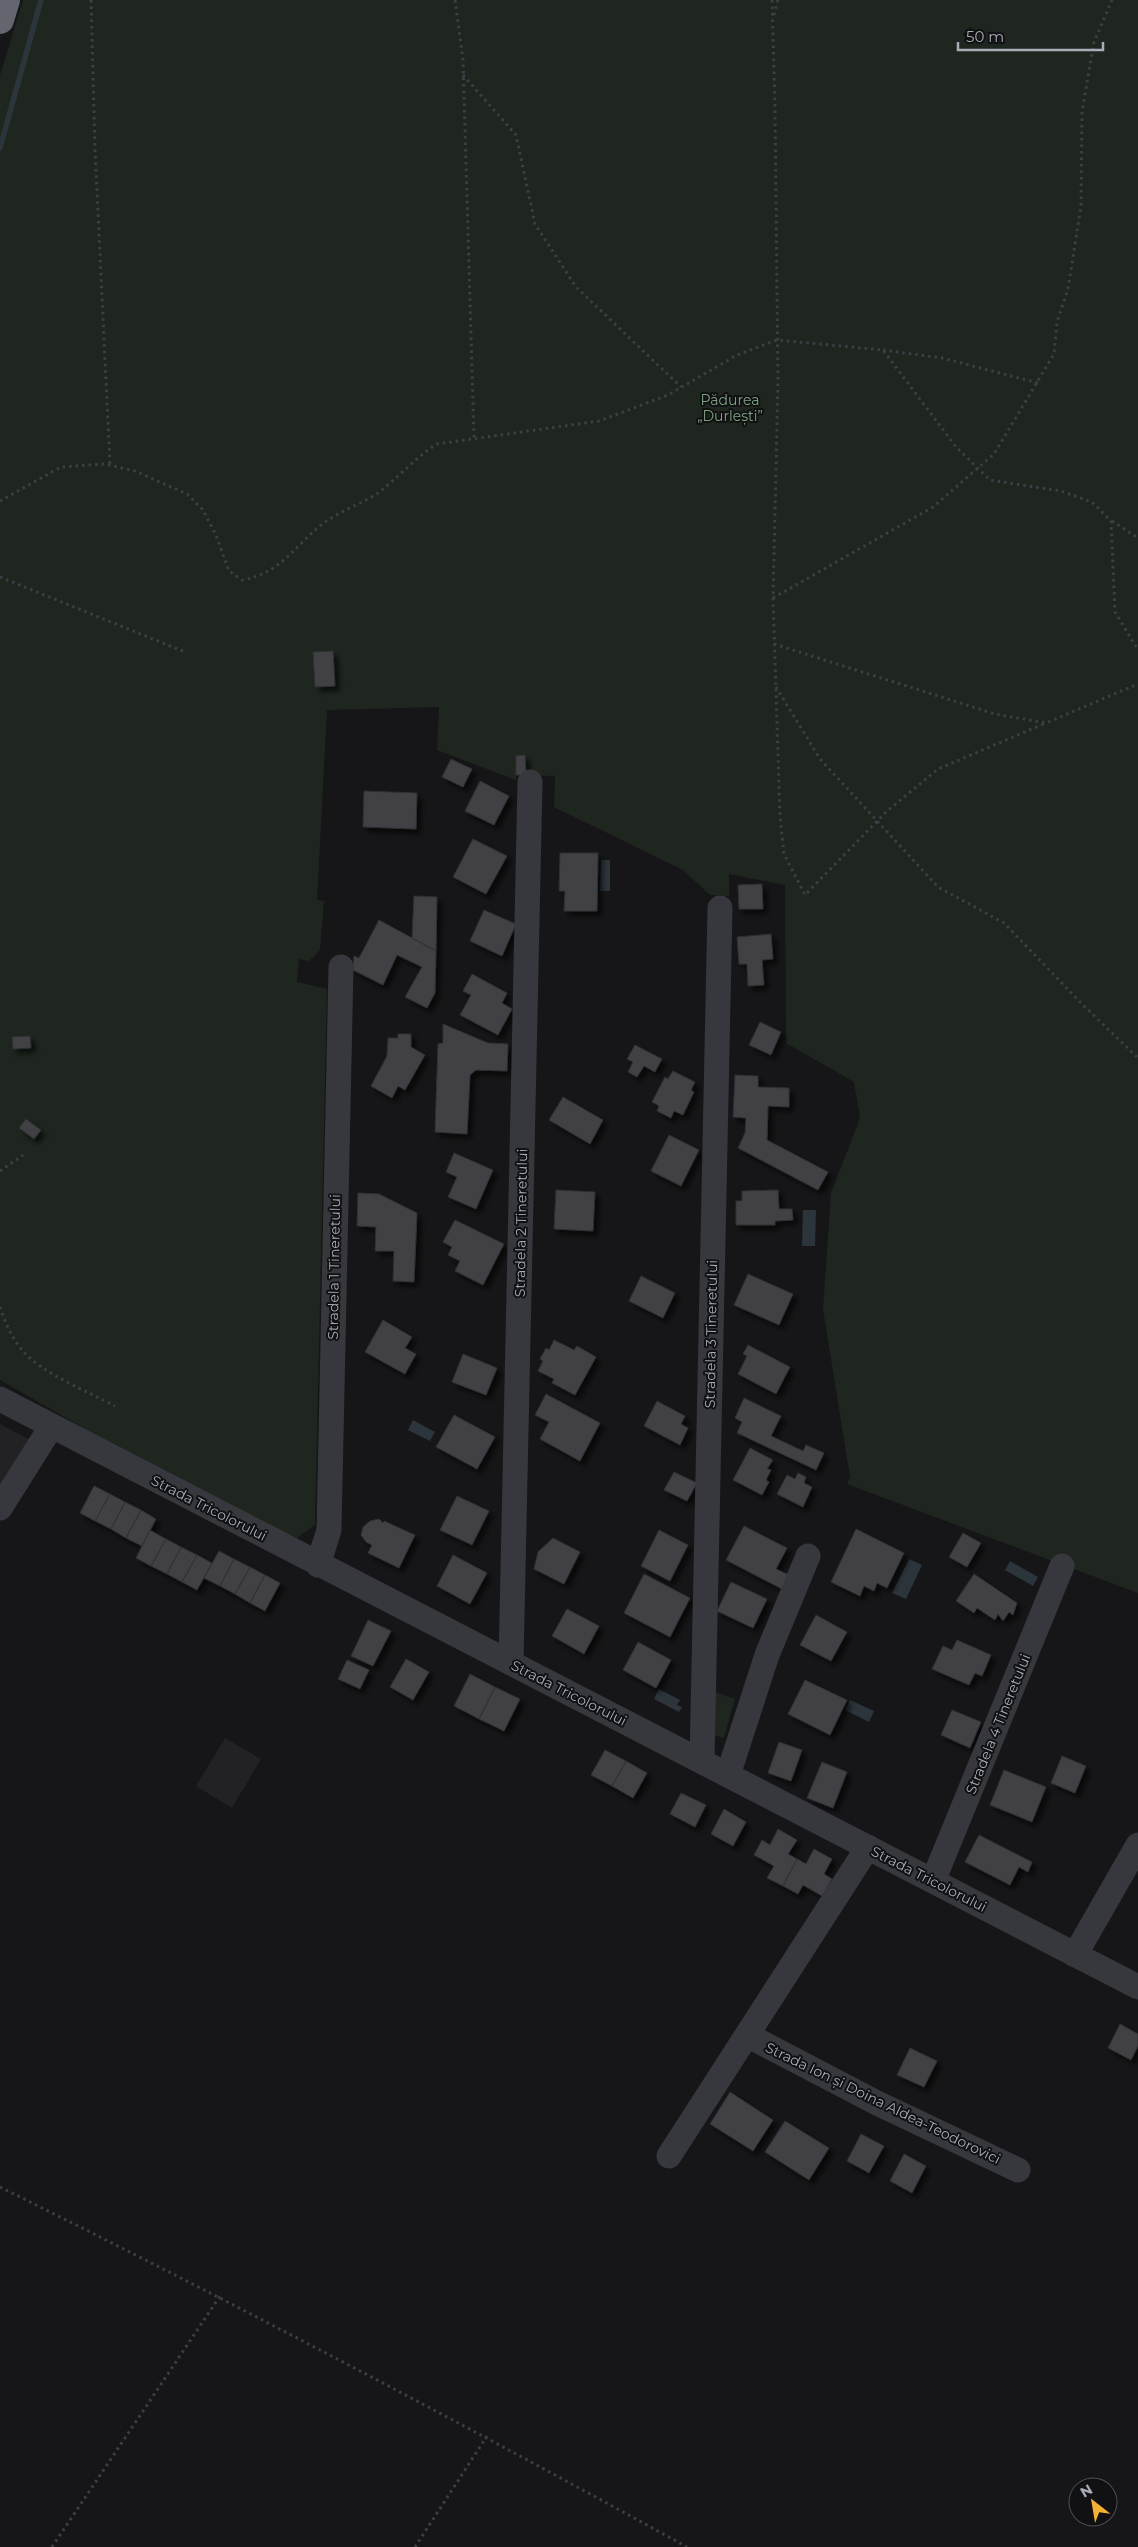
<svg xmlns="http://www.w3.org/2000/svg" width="1138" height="2547" font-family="Montserrat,sans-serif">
	<defs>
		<filter id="shadow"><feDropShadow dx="4.5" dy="4.5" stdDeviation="2.5" flood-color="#0009"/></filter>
	</defs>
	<rect width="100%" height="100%" fill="#161618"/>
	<path fill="#222225" d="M0,1424L36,1443L0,1497Z
		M225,1738L261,1759L232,1808L196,1786Z"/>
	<path fill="#1e261f" d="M23,0H1138V1593L847,1484L850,1477L823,1309L831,1193L860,1118L854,1082L786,1043L785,885L729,874V896L710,895L683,870L554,807L555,776L517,775L516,780L437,750L439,707L327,710L317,900L324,901L320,950L309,961L299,959L297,982L327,989L315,1525L293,1541L209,1500L0,1380V75Z
		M713,1691L735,1699L724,1738L713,1735Z"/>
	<path fill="#2c353c" d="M601,860H610V891H600Z
		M803,1210H816L815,1246H802Z
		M413,1420L435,1432L430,1441L408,1430Z
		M909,1559L922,1565L906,1599L892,1593Z
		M1010,1561L1038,1577L1033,1586L1005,1570Z
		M659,1689L680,1700L677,1705L682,1707L679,1712L654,1699Z
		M850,1700L874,1711L869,1722L845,1710Z"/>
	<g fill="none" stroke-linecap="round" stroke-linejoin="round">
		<path stroke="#2c353c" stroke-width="5.5" d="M0,148L41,0"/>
	</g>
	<path fill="#404145" stroke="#303034" filter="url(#shadow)" d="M333,651L335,686L315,687L313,652Z
		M525,755L526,775H516V756Z
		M451,759L472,769L463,787L442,777Z
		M480,781L509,796L494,825L465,811Z
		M364,791L417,793L416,829L363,827Z
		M473,839L507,856L486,894L453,877Z
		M560,853H598L597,911H564L565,891H559Z
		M762,884L763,909H739L738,885Z
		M414,896L437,897L436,951L412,938Z
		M484,910L516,924L502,956L470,941Z
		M379,920L436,951L435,993L427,1008L405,997L422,967L397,955L383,985L353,970L354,956L359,958Z
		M771,934L773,959L762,960L764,985L748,986L747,964H739L737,937Z
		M472,974L507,993L502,1003L512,1009L498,1035L460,1015L471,995L463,991Z
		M760,1022L781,1032L771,1055L749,1045Z
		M443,1024L488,1043L508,1044L507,1071L476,1070L470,1075L467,1134L435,1132L438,1044L443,1043Z
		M398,1034H411V1047L425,1055L405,1090L398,1086L392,1098L371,1086L387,1056L388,1038H398Z
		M30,1036L31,1048L13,1049L12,1037Z
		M635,1045L662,1059L655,1072L644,1066L637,1077L628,1072L633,1062L627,1059Z
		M673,1071L695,1082L691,1090L694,1092L683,1115L674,1111L671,1118L657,1111L659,1106L652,1102L665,1077L668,1079Z
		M735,1075L758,1076V1087L789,1088V1107L768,1106L767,1140L828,1172L818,1190L738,1148L745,1133L746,1118L733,1117Z
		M563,1097L603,1120L590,1144L549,1120Z
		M26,1119L41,1130L34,1139L19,1128Z
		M669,1135L699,1150L681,1186L651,1171Z
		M454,1153L493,1170L476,1209L448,1197L457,1177L446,1172Z
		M556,1190L595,1192L593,1231L554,1229Z
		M778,1190L779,1209H792L793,1220L775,1221V1225H736V1201H742V1191Z
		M358,1193L379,1194L417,1213L414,1282L393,1281L394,1251H375L376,1227L357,1226Z
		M455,1220L504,1244L483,1285L455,1271L460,1261L448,1255L452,1247L443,1242Z
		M748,1274L793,1294L779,1325L734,1305Z
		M641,1276L675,1293L663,1318L629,1301Z
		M383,1320L412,1337L405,1348L416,1354L405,1374L365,1352Z
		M554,1340L574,1350L577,1346L596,1357L575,1395L552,1383L554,1379L538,1371L543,1361L540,1359L546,1348L549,1350Z
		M748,1345L790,1367L776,1394L738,1374L747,1356L743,1354Z
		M463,1354L497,1368L486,1395L452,1382Z
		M546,1394L600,1423L580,1461L540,1439L549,1422L535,1415Z
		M744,1398L781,1416L771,1436L803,1451L806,1445L824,1453L816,1470L737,1433L742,1422L735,1418Z
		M657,1401L685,1416L681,1424L688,1428L680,1445L644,1426Z
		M454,1415L495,1437L477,1469L436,1447Z
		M750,1448L773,1460L767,1469L771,1470L766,1480L769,1482L762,1495L733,1480Z
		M674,1472L697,1483L687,1501L664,1490Z
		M798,1473L806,1477L804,1483L812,1487L803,1507L777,1494L787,1475L795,1479Z
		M94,1486L110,1494L95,1521L80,1513Z
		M110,1494L125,1502L111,1529L95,1521Z
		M457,1496L489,1511L472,1545L440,1530Z
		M125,1502L141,1510L126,1538L111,1529Z
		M141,1510L156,1519L142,1546L126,1538Z
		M379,1519L383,1523L384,1521L415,1535L399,1568L368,1553L372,1545L366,1542L361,1535L363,1527L370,1521Z
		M744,1526L787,1548L776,1569L789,1575L782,1589L726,1560Z
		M856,1529L904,1553L887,1588L877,1583L874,1591L864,1586L860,1596L831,1582Z
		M150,1530L166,1539L151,1566L136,1558Z
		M659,1530L688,1545L670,1581L641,1566Z
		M963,1533L981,1543L967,1567L949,1557Z
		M553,1538L580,1552L564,1584L534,1569L538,1552Z
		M166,1539L181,1547L167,1574L151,1566Z
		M181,1547L197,1555L182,1582L167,1574Z
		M219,1551L234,1559L220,1586L204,1578Z
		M197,1555L212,1563L197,1590L182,1582Z
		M453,1555L487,1573L470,1604L437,1586Z
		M234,1559L250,1567L235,1594L220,1586Z
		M250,1567L265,1575L250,1603L235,1594Z
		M644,1574L690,1598L670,1637L624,1613Z
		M974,1574L1017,1603L1013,1615L1009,1612L1003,1621L998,1614L995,1620L977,1608L974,1613L956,1601Z
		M265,1575L280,1583L265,1611L250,1603Z
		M731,1582L767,1599L753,1628L717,1611Z
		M567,1609L599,1626L584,1654L552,1636Z
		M816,1615L847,1632L831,1661L800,1645Z
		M368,1620L391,1631L373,1666L351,1656Z
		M957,1640L991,1655L982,1676L975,1673L969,1685L932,1669L943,1646L952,1650Z
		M638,1642L671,1660L656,1688L623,1670Z
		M406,1659L429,1672L413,1700L390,1687Z
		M347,1660L369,1670L360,1689L338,1679Z
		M470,1674L495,1687L479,1719L454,1706Z
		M805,1680L847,1700L830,1735L788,1714Z
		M495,1687L520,1699L504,1731L479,1719Z
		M952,1710L981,1722L970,1748L941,1735Z
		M779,1742L802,1750L791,1781L768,1773Z
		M605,1750L626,1761L612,1786L591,1775Z
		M1062,1756L1086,1766L1075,1793L1051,1783Z
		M626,1761L647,1773L633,1798L612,1786Z
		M822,1762L847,1772L833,1808L807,1798Z
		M1004,1770L1046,1787L1032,1822L990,1805Z
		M681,1793L706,1805L695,1827L670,1814Z
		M724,1809L746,1822L733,1846L711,1834Z
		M778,1829L797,1840L788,1854L797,1859L783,1886L767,1878L774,1866L754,1855L762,1840L770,1845Z
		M979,1835L1032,1862L1028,1872L1019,1867L1010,1885L965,1862Z
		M814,1849L832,1859L824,1874L832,1879L822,1896L803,1885L798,1894L783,1886L797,1859L806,1864Z
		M1120,2024L1138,2034V2046L1131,2060L1108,2048Z
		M910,2048L937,2061L924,2087L897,2075Z
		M730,2092L773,2120L753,2151L710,2124Z
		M785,2121L829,2148L809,2180L765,2152Z
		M861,2134L884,2146L869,2173L847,2161Z
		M904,2154L926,2166L912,2193L890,2181Z"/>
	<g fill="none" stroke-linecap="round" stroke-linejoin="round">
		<path stroke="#3d3f44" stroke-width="3" stroke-dasharray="2.5 4" stroke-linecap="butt" d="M91,0L95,149L110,465
			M455,0L463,60L474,438
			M772,0L775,108L778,381L773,598L780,817L784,854L805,895L886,812L938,769L1046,723
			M774,15L778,0
			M463,75L516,135L535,224L576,287L681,387
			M883,350L942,358L1038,383
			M0,501L61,467L105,464L135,471L187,494L203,510L215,533L229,571L242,580C284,573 296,542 328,520C343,510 360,504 375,495C397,480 414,458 437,444L599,421L668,395L737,355L777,340L883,350L956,447L990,480L1061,491L1092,502L1111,521L1115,612L1138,650
			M1112,521L1138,538
			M0,577L185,652
			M773,598L933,507L994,454L1054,354L1057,322L1068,289L1081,206L1082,112L1094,42L1112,0
			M774,644L995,714L1046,723L1138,684
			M776,687L820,759L938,887L1004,923L1083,1005L1138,1058
			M0,1171L23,1155
			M0,1307C5,1322 12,1339 23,1351C41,1373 89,1392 115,1406
			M0,2187C232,2302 460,2422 687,2547
			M52,2547L220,2296
			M415,2547L487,2436"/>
		<path stroke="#37383d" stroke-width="25" d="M0,1399L1138,1987
			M0,1508L51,1427
			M318,1565L329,1530L341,967
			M511,1663L530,782
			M702,1760L720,908
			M728,1775L767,1655L808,1556
			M933,1881L1062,1566
			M1075,1955L1138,1845
			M747,2035L875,2102L1018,2170
			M669,2156L868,1847"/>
		<path stroke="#63666e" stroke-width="28" d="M0,20L6,0"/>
	</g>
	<g text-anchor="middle" stroke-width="4" stroke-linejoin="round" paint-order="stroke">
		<g font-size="14" fill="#7fa381" stroke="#111113">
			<text x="730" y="405">Pădurea<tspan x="730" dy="16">„Durlești”</tspan></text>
		</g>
		<g font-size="14" fill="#a8adb8" stroke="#111113">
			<text transform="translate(521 1223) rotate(-89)" y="5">Stradela 2 Tineretului</text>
			<text transform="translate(334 1267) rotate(-89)" y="5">Stradela 1 Tineretului</text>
			<text transform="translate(711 1334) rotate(-89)" y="5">Stradela 3 Tineretului</text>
			<text transform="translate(209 1508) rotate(27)" y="5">Strada Tricolorului</text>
			<text transform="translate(569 1693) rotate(27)" y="5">Strada Tricolorului</text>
			<text transform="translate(998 1724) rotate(-68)" y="5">Stradela 4 Tineretului</text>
			<text transform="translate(929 1879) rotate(27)" y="5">Strada Tricolorului</text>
			<text transform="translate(883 2103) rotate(26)" y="5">Strada Ion și Doina Aldea-Teodorovici</text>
		</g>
	</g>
	<g transform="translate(1093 2502) rotate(329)"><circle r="24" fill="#111113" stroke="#4d4f55"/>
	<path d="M0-4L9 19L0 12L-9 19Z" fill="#f2b134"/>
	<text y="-8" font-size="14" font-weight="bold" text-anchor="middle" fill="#a8adb8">N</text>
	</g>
	<path d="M958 42v8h145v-8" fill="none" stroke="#a8adb8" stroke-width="2.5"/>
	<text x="966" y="42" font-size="15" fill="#a8adb8" stroke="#111113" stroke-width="4" paint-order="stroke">50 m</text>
</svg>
